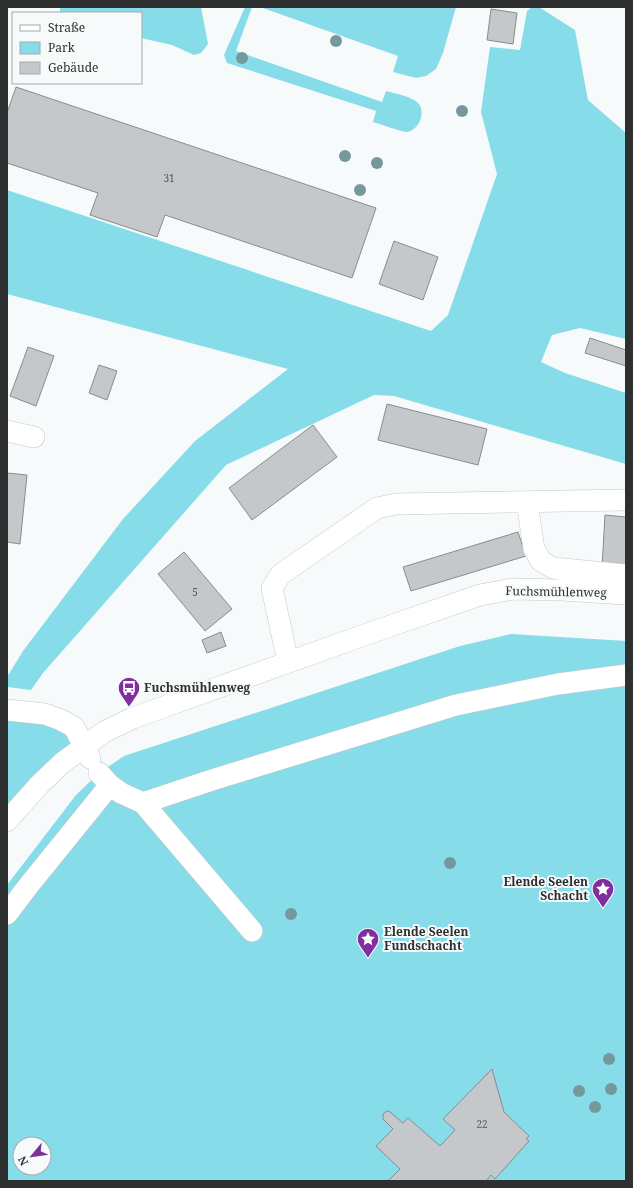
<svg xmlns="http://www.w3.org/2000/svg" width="633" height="1188" font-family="'Noto Serif',serif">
	<rect width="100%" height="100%" fill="#f6fafa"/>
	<path fill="#87dcea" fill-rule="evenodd" d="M60,7H201L208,44L201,53L194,55L172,45L141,38V13H60Z
		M245,7H252L236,51L382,102L386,91C394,93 413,97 418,103C427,112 418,132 406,132C400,131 380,124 373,122L376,111L227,63L224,55Z
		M260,7H456L443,53L436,69L426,76L416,78L393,72L398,56Z
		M532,7H539L575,30L588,100L626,133V339L580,328L552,335L541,362L565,373L626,393V464L394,396L374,395L226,465L43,673L31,690L7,687V677L23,651L123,519L195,441L288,369L7,294V190L431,331L448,315L497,174L481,112L490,47L520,50L527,11Z
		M511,634L626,641V1181H7V885L76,795L99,773L124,756L460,646ZM20,1144H44V1168H20Z
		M7,710L45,714L83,747L7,821Z"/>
	<path fill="#c5c8ca" stroke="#898c8e" d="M491,9L517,13L513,44L487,40Z
		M16,87L376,208L352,278L165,215L157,237L90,215L98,193L7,163V113Z
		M394,241L438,257L423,300L379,284Z
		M590,338L626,350V366L585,353Z
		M28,347L54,356L36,406L10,396Z
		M99,365L117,371L107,400L89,393Z
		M387,404L487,429L478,465L378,440Z
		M313,425L337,457L252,520L229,488Z
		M7,473L27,475L20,544L7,542Z
		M605,515L626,517V568L602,567Z
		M518,532L526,556L411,591L403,567Z
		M184,552L232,609L205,631L158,574Z
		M221,632L226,646L207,653L202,640Z
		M492,1069L504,1112L529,1136L526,1139L529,1141L495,1179L491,1175L486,1181H388L400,1169L376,1146L393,1129L383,1119V1114L387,1111L390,1112L403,1123L408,1118L440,1146L455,1130L443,1119Z"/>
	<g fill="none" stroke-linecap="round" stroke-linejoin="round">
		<g stroke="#c4c8c9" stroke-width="22">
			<path id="minor" d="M7,431L34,437
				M527,502L534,549L541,561L553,568L626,575
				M288,662L272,588L281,574L377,508L396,504L626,500
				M7,710L45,714L61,720L74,727L90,758
				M99,773L110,785L121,793L143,803L252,931
				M143,803L212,780L456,705L558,684L626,675
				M7,821L40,784L62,763L104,732L133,718L367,634L480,595L513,589L562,590L626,594
				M7,914L29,885L110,785"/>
		</g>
		<use href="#minor" stroke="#fff" stroke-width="21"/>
	</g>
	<g fill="#75989c">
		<circle cx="336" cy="41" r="6"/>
		<circle cx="242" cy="58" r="6"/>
		<circle cx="462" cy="111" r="6"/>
		<circle cx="345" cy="156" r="6"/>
		<circle cx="377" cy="163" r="6"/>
		<circle cx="360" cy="190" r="6"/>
		<circle cx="450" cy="863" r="6"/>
		<circle cx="291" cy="914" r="6"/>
		<circle cx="609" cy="1059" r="6"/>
		<circle cx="611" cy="1089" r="6"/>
		<circle cx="579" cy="1091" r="6"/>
		<circle cx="595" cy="1107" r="6"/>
	</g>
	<defs>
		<g id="bus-pin" transform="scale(1.15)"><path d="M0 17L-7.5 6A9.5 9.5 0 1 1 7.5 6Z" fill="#802f9f" stroke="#f6fafa"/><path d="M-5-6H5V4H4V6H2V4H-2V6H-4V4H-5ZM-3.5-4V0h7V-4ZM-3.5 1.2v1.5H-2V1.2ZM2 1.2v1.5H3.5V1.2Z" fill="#fff"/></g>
		<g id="sight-pin" transform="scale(1.15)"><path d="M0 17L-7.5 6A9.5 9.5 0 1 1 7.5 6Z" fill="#802f9f" stroke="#f6fafa"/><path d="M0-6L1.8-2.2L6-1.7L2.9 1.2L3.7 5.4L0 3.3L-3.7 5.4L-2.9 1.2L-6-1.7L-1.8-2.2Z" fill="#fff"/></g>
	</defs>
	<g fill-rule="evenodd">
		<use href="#bus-pin" x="129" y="688"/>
		<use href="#sight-pin" x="603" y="889"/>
		<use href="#sight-pin" x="368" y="939"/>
	</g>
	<g text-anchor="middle" stroke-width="4" stroke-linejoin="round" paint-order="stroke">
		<g font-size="10" fill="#545556">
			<text x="169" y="182">31</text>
			<text x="195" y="596">5</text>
			<text x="482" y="1128">22</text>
		</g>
		<g font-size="12" fill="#2e2f2f" stroke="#f6fafa">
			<text transform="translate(556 592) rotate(1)" y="4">Fuchsmühlenweg</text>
		</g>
		<g font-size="12" font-weight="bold" fill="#2e2f2f" stroke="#f6fafa" text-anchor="start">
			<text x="144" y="692">Fuchsmühlenweg</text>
			<text x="588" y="886" text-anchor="end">Elende Seelen<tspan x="588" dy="14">Schacht</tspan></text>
			<text x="384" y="936">Elende Seelen<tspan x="384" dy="14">Fundschacht</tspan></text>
		</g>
	</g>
	<rect width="633" height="1188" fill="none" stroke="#2e2f2f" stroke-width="16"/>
	<rect x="12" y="12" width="130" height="72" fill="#f6fafa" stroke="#a6a9a9"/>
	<rect x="20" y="25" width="20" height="6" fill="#ffffff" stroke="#a6a9a9"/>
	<text x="48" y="32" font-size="12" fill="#2e2f2f">Straße</text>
	<rect x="20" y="42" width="20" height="12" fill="#87dcea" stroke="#a6a9a9"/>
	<text x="48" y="52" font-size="12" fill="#2e2f2f">Park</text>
	<rect x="20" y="62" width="20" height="12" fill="#c5c8ca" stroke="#a6a9a9"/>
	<text x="48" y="72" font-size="12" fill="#2e2f2f">Gebäude</text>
	<g transform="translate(32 1156) rotate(241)"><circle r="19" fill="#f6fafa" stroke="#a6a9a9"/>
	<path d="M0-3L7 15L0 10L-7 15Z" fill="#802f9f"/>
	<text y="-6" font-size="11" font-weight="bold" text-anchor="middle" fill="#2e2f2f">N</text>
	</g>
</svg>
